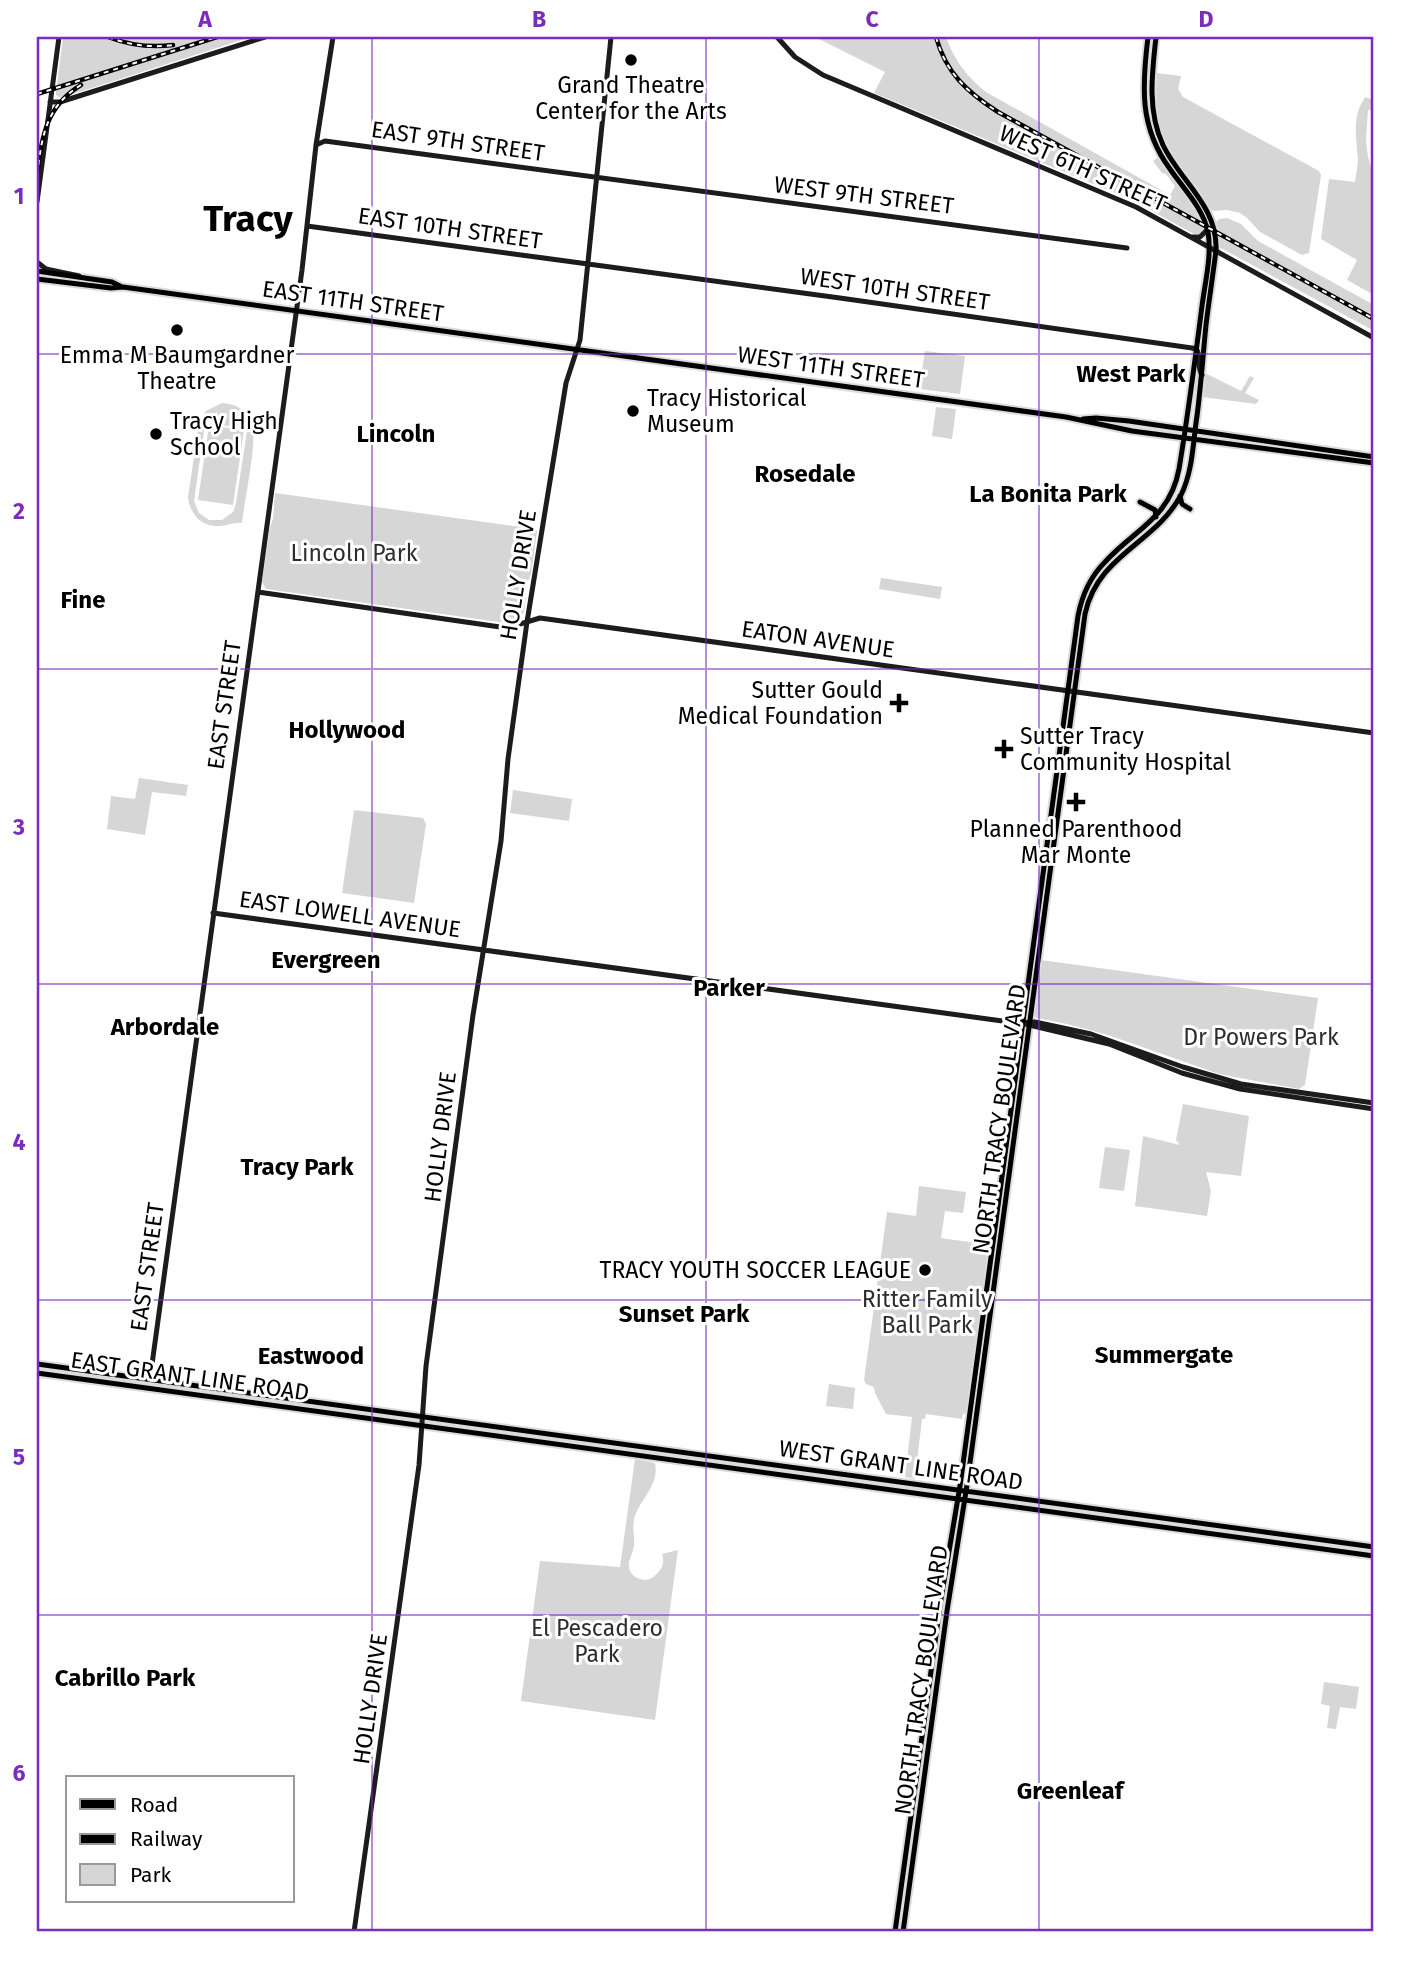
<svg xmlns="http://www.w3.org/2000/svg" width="1411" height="1969" font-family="'Fira Sans',sans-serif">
	<rect width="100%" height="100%" fill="#fff"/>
	<path fill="#d6d6d6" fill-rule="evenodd" d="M63,37H251L61,98L56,95V92Z
		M815,37H946C954,60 967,77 986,92L1170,195L1175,186L1166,174L1162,173L1153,161L1158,157C1171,175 1201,210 1203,230L1200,234H1194L1132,200L874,93L885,72Z
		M1157,73L1181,76L1178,89L1183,97L1319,171L1321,175L1309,253L1302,255L1260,232L1247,218L1240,213L1227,210L1214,211L1210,209C1204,197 1195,187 1188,176C1160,138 1154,120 1157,73Z
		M1365,97L1374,100V113L1373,110H1368L1366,141L1368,157L1374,176V295L1347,280L1357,260L1321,239L1329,179L1355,182C1356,174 1358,166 1358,159C1356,136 1352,117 1365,97Z
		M1227,218L1241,224L1258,241L1374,305V331L1219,247L1216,222L1219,219Z
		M925,351L965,356L960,394L919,389Z
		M1205,373L1241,391L1250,376L1254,378L1245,393L1259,400L1256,404L1202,397Z
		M222,403C235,404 247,409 252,423C258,438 244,503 242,523C232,522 228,526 219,526C201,527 190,514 188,497L199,423L206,411ZM217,412L216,423L214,424L242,428L237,426L239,415L245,424L247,431L236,503L233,512L222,520H209L199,513L194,501L205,424L208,417Z
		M936,407L956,409L952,439L932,436Z
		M209,425L244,430L233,505L198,500Z
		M275,493L535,529L537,531L531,575C519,592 536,622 506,623L266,589L262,582L270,527L273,519Z
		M881,578L942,587L940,599L879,589Z
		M139,778L188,785L186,796L152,792L145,835L107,829L111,796L135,799Z
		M513,790L572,799L569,821L510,813Z
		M354,810L423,818L426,824L414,903L342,893Z
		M1041,960L1318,998L1305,1085L1299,1089L1219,1074L1108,1035L1067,1024L1036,1018L1034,1014Z
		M1183,1104L1249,1116L1241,1176L1206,1172L1211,1191L1207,1216L1135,1206L1143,1136L1180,1145L1176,1140Z
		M1105,1147L1130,1150L1124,1191L1099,1188Z
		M919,1186L966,1192L963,1213L945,1211L941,1238L990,1245L967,1412L963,1414L962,1419L926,1414L925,1419H922L915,1479L905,1477L912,1417L886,1414L875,1393L874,1387L866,1384L864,1380L887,1212L916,1216Z
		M829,1384L855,1388L853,1409L826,1406Z
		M635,1459L655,1463C660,1485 639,1500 634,1519C632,1527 635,1537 634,1546C633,1552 630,1557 629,1562C627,1575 639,1582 650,1579C660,1573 666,1564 662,1554L678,1550L655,1720L521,1701L540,1561L620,1567Z
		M1324,1682L1359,1687L1356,1709L1340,1707L1336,1729L1327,1728L1330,1706L1321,1704Z"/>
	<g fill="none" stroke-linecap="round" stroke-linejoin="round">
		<g stroke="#dbdbdb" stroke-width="9">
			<path id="primary" d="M37,271L112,282L120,286
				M37,279L111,288L123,287L1066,417L1132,431L1374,463
				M1083,419L1096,418L1129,421L1374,457
				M1180,496L1182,504L1190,509
				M1140,502L1155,510L1156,517
				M37,1364L1374,1547
				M37,1373L1374,1556
				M895,1932L941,1599L960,1486L1078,616C1082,595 1090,577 1105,562C1135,529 1170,518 1179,469C1188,415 1195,361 1202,306C1205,282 1212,256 1208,232C1203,208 1183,188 1170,169C1139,127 1142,86 1148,37
				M903,1932L947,1611L967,1485L1085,614C1098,554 1155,544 1181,495C1193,471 1193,441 1197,416C1201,385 1203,355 1206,325C1209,300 1213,275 1216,250C1218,206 1180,181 1163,145C1147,111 1152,73 1156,37"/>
		</g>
		<path stroke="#1c1c1c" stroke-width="5" d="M777,37L795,57L823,75L1136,207L1374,338
			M50,102H60L265,37
			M316,145L325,141L392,150L1127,248
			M37,202L59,37
			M307,226L840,298L1192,348L1196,349C1202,356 1196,366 1202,375
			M1192,237H1200L1207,230
			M37,262L46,269L79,276
			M258,592L507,628L540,618L1374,733
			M213,913L1017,1023L1035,1022L1091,1034L1183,1067L1241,1084L1374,1103
			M1025,1024L1109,1044L1182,1073L1240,1089L1374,1109
			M150,1379L302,270L316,145L333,37
			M354,1932L419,1465L426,1366L473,1015L501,841L508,759L527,622L566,383L580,340L611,37"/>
		<use href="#primary" stroke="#000" stroke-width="5"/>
		<g stroke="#000" stroke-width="4.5">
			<path id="rail" d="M108,37C129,45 150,48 173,45
				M936,37C946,73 967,92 998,112L1374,319
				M37,94L217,37
				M37,175C42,137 45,107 81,85"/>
		</g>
		<use href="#rail" stroke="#fff" stroke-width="2" stroke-dasharray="5" stroke-linecap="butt"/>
	</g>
	<path fill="none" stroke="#7b2cbf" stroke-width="2" stroke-opacity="0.55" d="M372,37V1932M706,37V1932M1039,37V1932M37,354H1374M37,669H1374M37,984H1374M37,1300H1374M37,1615H1374"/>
	<g fill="#000" stroke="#fff" stroke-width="2.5">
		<circle cx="631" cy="60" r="7"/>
		<circle cx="177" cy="330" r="7"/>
		<circle cx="633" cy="411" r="7"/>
		<circle cx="156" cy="434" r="7"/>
		<path d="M895.5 692.5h7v7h7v7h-7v7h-7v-7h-7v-7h7z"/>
		<path d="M1000.5 738.5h7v7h7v7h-7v7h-7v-7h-7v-7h7z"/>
		<path d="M1072.5 791.5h7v7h7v7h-7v7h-7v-7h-7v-7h7z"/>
		<circle cx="925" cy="1270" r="7"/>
	</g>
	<g text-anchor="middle" stroke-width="6" stroke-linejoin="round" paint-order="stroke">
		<g font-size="23" fill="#000" stroke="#fff">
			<text x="631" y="93">Grand Theatre<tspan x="631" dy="26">Center for the Arts</tspan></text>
			<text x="177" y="363">Emma M Baumgardner<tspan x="177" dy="26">Theatre</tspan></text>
			<text x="647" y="406" text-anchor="start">Tracy Historical<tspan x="647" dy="26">Museum</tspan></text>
			<text x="170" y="429" text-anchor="start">Tracy High<tspan x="170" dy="26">School</tspan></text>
			<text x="883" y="698" text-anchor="end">Sutter Gould<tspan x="883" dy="26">Medical Foundation</tspan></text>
			<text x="1020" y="744" text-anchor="start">Sutter Tracy<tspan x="1020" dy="26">Community Hospital</tspan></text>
			<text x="1076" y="837">Planned Parenthood<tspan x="1076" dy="26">Mar Monte</tspan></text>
			<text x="911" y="1278" text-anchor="end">TRACY YOUTH SOCCER LEAGUE</text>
		</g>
		<g font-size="23" fill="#000" stroke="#fff">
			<text transform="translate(458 141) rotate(8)" y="8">EAST 9TH STREET</text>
			<text transform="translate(1083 168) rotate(24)" y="8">WEST 6TH STREET</text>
			<text transform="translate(864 195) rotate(7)" y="8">WEST 9TH STREET</text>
			<text transform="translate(450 228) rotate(8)" y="8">EAST 10TH STREET</text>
			<text transform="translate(895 289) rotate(8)" y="8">WEST 10TH STREET</text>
			<text transform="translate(353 301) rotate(8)" y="8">EAST 11TH STREET</text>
			<text transform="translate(831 367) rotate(8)" y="8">WEST 11TH STREET</text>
			<text transform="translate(518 575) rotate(-81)" y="8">HOLLY DRIVE</text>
			<text transform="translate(818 639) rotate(8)" y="8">EATON AVENUE</text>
			<text transform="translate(224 705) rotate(-82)" y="8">EAST STREET</text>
			<text transform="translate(350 914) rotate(8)" y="8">EAST LOWELL AVENUE</text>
			<text transform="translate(999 1119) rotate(-82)" y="8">NORTH TRACY BOULEVARD</text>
			<text transform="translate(440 1137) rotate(-83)" y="8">HOLLY DRIVE</text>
			<text transform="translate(147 1267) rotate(-82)" y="8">EAST STREET</text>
			<text transform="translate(190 1376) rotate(8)" y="8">EAST GRANT LINE ROAD</text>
			<text transform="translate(901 1465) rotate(8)" y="8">WEST GRANT LINE ROAD</text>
			<text transform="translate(921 1680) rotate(-82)" y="8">NORTH TRACY BOULEVARD</text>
			<text transform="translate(370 1699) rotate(-82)" y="8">HOLLY DRIVE</text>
		</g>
		<g font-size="23" fill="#2d2d2d" stroke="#fff">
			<text x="354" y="561">Lincoln Park</text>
			<text x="1261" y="1045">Dr Powers Park</text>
			<text x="927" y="1307">Ritter Family<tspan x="927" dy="26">Ball Park</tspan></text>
			<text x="597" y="1636">El Pescadero<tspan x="597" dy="26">Park</tspan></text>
		</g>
		<g font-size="24" font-weight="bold" fill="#000" stroke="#fff">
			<text x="1131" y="382">West Park</text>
			<text x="396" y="442">Lincoln</text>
			<text x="805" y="482">Rosedale</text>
			<text x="1048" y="502">La Bonita Park</text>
			<text x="83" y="608">Fine</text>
			<text x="347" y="738">Hollywood</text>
			<text x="326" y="968">Evergreen</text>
			<text x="729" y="996">Parker</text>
			<text x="165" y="1035">Arbordale</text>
			<text x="297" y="1175">Tracy Park</text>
			<text x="684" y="1322">Sunset Park</text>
			<text x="1164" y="1363">Summergate</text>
			<text x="311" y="1364">Eastwood</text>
			<text x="125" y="1686">Cabrillo Park</text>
			<text x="1070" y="1799">Greenleaf</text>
		</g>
		<g font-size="37" font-weight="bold" fill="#000" stroke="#fff">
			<text x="248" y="231">Tracy</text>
		</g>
	</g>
	<rect width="1411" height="1969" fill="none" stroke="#ffffff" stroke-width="77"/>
	<rect x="66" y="1776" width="228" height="126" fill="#ffffff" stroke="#999999" stroke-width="2"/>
	<rect x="80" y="1799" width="35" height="10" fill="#000000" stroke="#999999" stroke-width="2"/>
	<text x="130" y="1812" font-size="21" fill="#000000">Road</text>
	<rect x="80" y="1834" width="35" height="10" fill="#000000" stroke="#999999" stroke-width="2"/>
	<text x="130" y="1846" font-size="21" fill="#000000">Railway</text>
	<rect x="80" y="1864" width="35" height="21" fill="#d6d6d6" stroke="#999999" stroke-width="2"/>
	<text x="130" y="1882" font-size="21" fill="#000000">Park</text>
	<rect x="38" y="38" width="1334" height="1892" fill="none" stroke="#7b2cbf" stroke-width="2.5"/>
	<g font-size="23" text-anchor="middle" font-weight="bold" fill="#7b2cbf">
		<text x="205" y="27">A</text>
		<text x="539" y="27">B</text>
		<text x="872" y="27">C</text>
		<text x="1206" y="27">D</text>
		<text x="19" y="204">1</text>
		<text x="19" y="519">2</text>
		<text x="19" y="835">3</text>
		<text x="19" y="1150">4</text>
		<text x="19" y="1465">5</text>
		<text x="19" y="1781">6</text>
	</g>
</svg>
